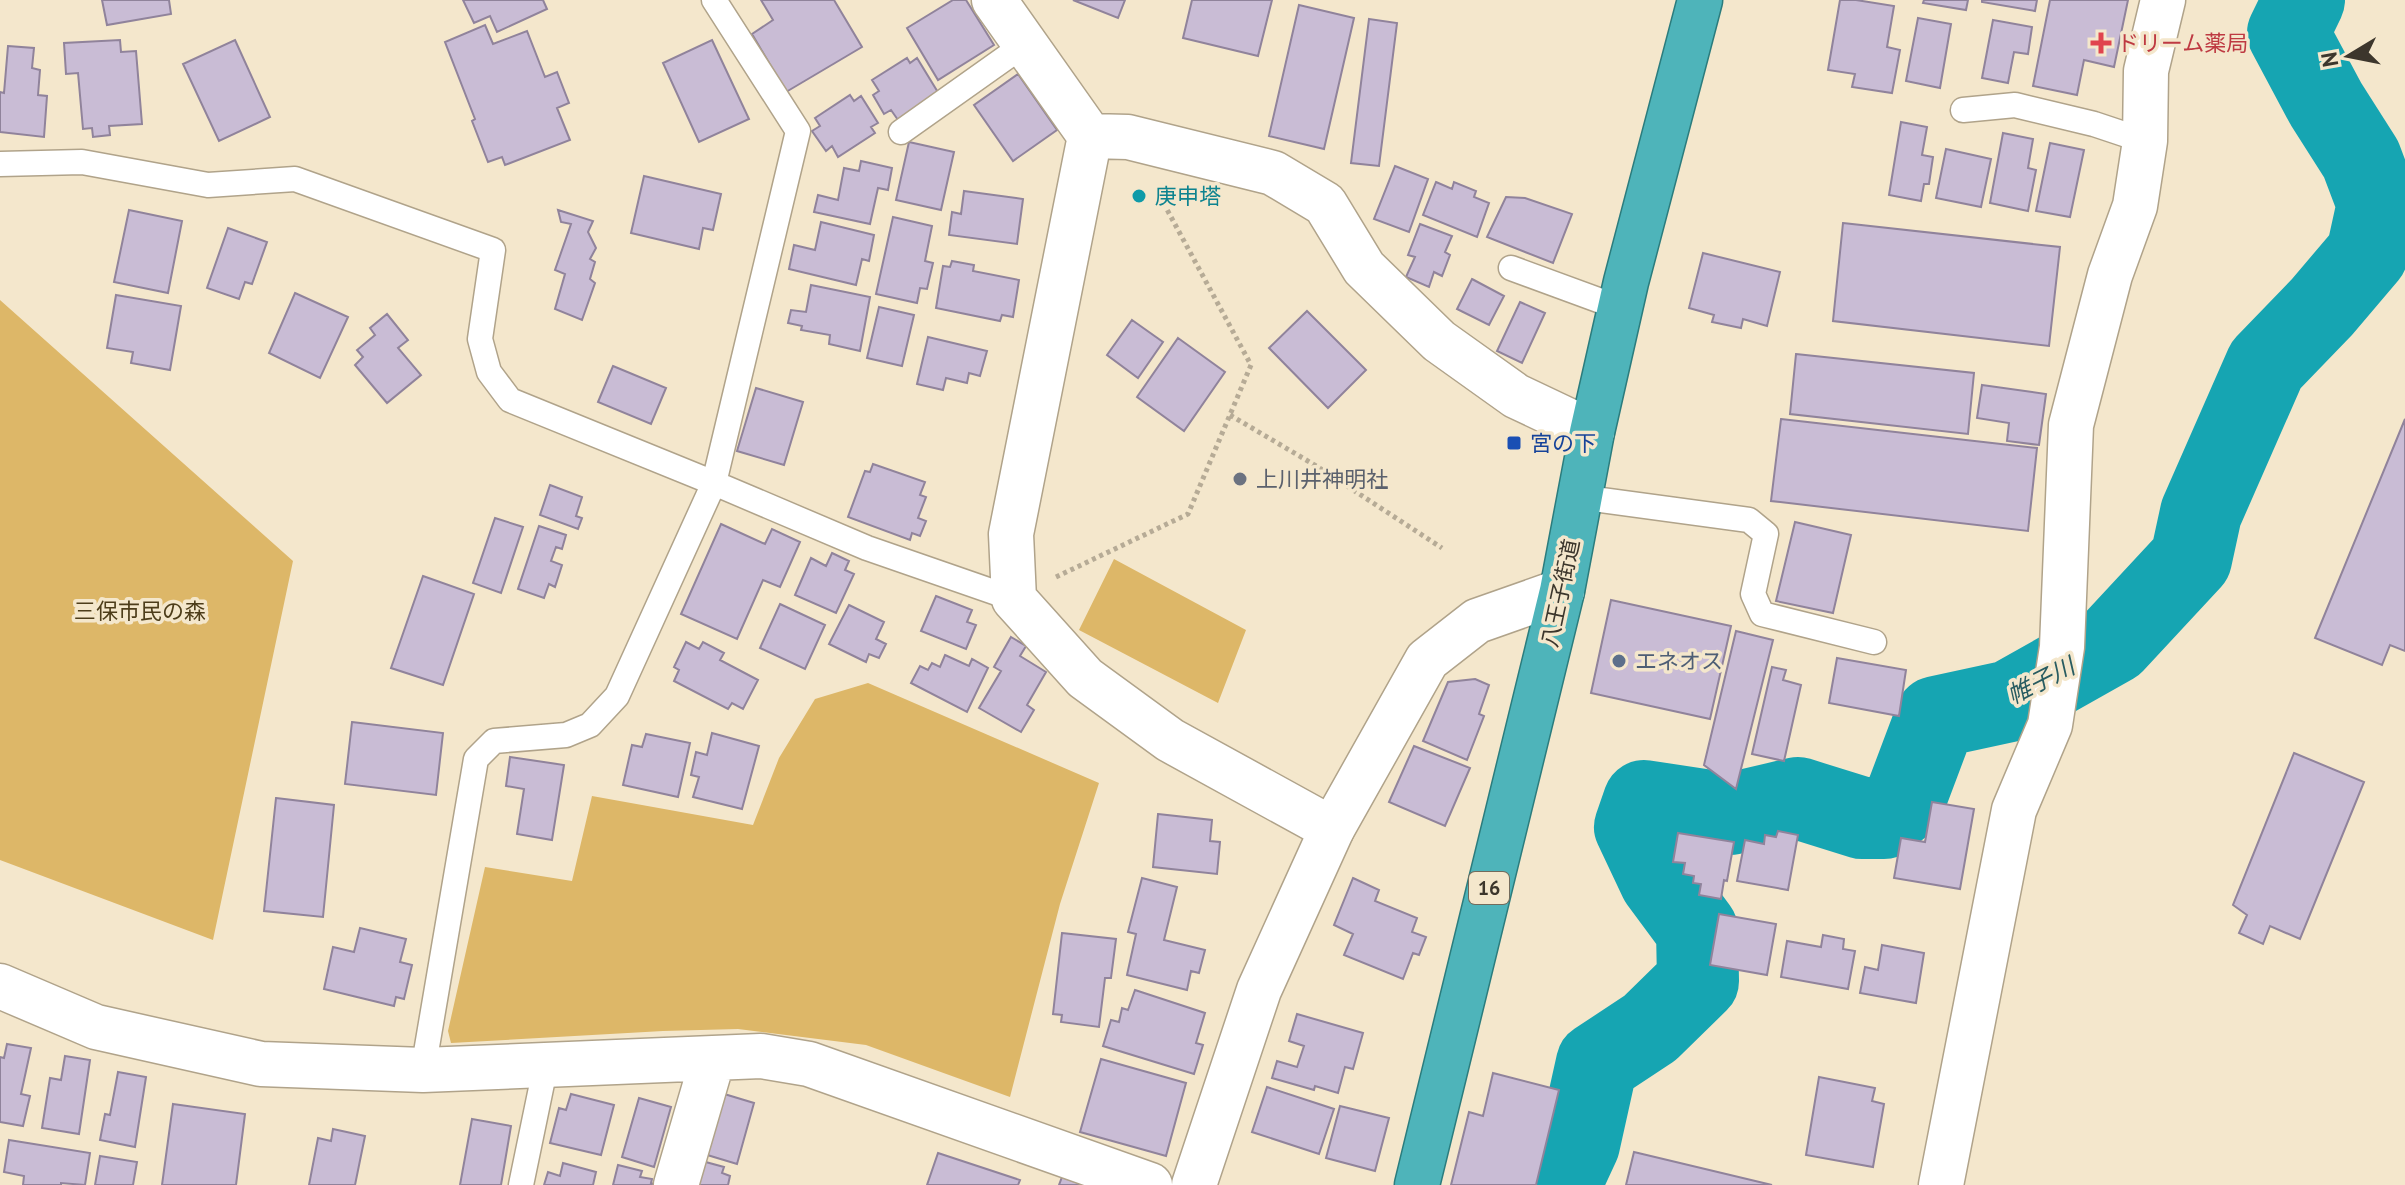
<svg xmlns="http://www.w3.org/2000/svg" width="2405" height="1185" font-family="'PT Sans','Noto Sans JP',sans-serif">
	<rect width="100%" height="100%" fill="#f4e7cc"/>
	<path fill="#ddb768" d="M0,300L293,561L213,940L0,860Z
		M1114,559L1246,630L1218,703L1079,630Z
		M868,683L1099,783L1060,904L1010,1097L866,1045L738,1029L663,1031L451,1043L448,1031L485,867L572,881L592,796L753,825L779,758L815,699Z"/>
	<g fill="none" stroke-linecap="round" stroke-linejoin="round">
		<path stroke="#16a5b2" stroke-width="82" d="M1560,1185L1579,1144L1597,1063L1650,1028L1698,981L1697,930L1660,880L1635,827L1644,801L1730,814L1798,798L1862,818H1884L1904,802L1936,717L2010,701L2113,643L2191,559L2201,513L2266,365L2322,307L2367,254L2378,204L2361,159L2326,104L2288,33L2304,0"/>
	</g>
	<path fill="#c9bcd5" stroke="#90839b" stroke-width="2" d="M102,0H169L171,14L107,25Z
		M463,0H543L547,9L497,32L490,16L474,23Z
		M761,0H834L862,47L786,92L752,34L773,20Z
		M953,0H966L994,45L938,80L907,28Z
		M1073,0H1125L1118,18Z
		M1192,0H1272L1258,56L1183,38Z
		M1840,0H1856L1894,6L1887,47L1900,50L1892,93L1852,87L1855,74L1828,70Z
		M1924,0H1968L1966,10L1923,3Z
		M1982,0H2037L2035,11L1982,2Z
		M2050,0H2128L2114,67L2084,60L2077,95L2033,86Z
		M1299,5L1354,18L1324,149L1269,136Z
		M1918,18L1951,24L1940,88L1906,81Z
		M1369,19L1397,23L1379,166L1351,163Z
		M1993,20L2032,27L2028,54L2014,52L2008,83L1982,78Z
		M485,25L493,44L527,31L545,77L557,72L569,103L557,108L570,140L505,165L502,157L488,162L472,121L475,119L445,42Z
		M120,40L121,52L136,51L142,124L109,126L110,135L93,137L92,128L83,129L78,73L66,74L64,43Z
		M235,40L270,117L219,141L183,64Z
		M712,40L749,119L699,142L663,63Z
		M8,46L34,48L32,68L40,70L38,95L47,96L44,137L0,132V92L4,93Z
		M907,58L910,63L917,58L939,94L898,120L891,110L884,114L873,95L879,91L872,80Z
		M1018,74L1057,130L1013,161L974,105Z
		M850,95L854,101L861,96L878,123L871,127L875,133L838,157L832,146L826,151L812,131L820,126L815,118Z
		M1901,122L1927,127L1922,155L1933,157L1929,184H1924L1921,201L1889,195Z
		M2003,133L2033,139L2028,168L2036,170L2028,211L1990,203Z
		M909,142L954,152L941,210L896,200Z
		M2050,143L2084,150L2070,217L2036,211Z
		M1946,149L1991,159L1981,207L1936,198Z
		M861,161L892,168L888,190L878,188L870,224L814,212L818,195L838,200L844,168L859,171Z
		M1395,166L1428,179L1409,232L1374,219Z
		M644,176L721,194L713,230L703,228L699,249L631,233Z
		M1436,182L1452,189L1454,182L1476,191L1474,197L1489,203L1477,237L1423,215Z
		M964,191L1023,199L1017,244L949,235L952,212L961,214Z
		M1506,197L1525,198L1572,214L1553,263L1487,237Z
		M129,210L182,221L168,293L114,282Z
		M558,210L593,221L588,232L596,248L590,259L595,262L590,279L595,283L582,320L555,309L565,274L555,270L571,224L561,222Z
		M893,217L932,226L925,261L933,263L927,289L920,288L917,303L876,294Z
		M821,222L874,235L869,261L862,259L856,285L789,269L794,245L815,250Z
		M1843,223L2060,247L2049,346L1833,321Z
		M1420,224L1452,236L1445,252L1450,255L1442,276L1434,272L1429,287L1406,277L1415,257L1408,255Z
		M228,228L267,242L252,284L245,282L239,299L207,288Z
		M1703,253L1780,272L1767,326L1743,319L1741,328L1712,322L1714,315L1689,308Z
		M952,261L974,265L973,271L1019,280L1013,317L1002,315L1000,321L936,308L943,266L950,267Z
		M1472,279L1504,296L1489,325L1457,309Z
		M811,285L870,297L860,351L829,344L830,335L801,330L802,326L788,323L791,310L806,312Z
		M295,293L348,317L320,378L269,353Z
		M116,295L181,306L170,370L131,363L133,352L107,348Z
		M1520,302L1545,313L1522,363L1497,351Z
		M879,307L914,315L902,366L867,358Z
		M1307,311L1366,370L1328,408L1269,348Z
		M387,314L408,340L398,348L421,375L387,403L355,365L363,357L357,350L375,335L370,328Z
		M1132,320L1163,342L1138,378L1107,355Z
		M928,337L987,351L980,376L969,373L967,383L946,378L943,390L917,384Z
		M1178,338L1225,372L1184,431L1137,397Z
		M1796,354L1974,373L1968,434L1790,414Z
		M613,366L666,388L651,424L598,402Z
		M1982,385L2046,394L2039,445L2007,441L2009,423L1977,418Z
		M756,388L803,402L784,465L737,451Z
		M1781,419L2037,448L2028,531L1771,501Z
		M2405,419V651L2390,645L2382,665L2315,638Z
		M873,464L925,482L920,495L926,497L918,518L926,521L920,536L912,533L910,540L848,517L865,471L870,472Z
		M550,485L582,497L576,516L582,518L578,529L540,515Z
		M495,518L523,527L501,593L473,583Z
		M1795,522L1851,535L1833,613L1776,601Z
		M721,524L765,544L772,529L800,542L780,587L763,580L737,639L681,614Z
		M539,526L566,535L562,549L556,547L551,561L562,565L555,587L549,584L544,598L518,589Z
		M832,553L849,561L845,570L854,574L836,613L795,595L811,558L826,566Z
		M423,576L474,594L443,685L391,668Z
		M936,596L972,610L967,622L976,625L966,649L921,631Z
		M1611,600L1731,626L1710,719L1591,693Z
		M780,604L825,625L805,669L760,648Z
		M849,605L884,622L876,639L886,644L879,658L869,654L866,662L829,644Z
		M1736,631L1773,640L1736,789L1704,765Z
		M1011,637L1026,646L1020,656L1046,672L1027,705L1034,710L1021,732L979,708L1001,671L994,667Z
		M686,642L699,649L703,642L724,653L720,660L758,680L743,709L732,703L728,709L674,681L679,670L674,667Z
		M945,655L969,666L972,659L988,668L967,712L911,683L920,666L928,670L932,663L940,667Z
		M1837,658L1906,670L1899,716L1829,703Z
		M1772,667L1786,670L1783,680L1801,685L1784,761L1752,754Z
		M1475,679L1489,685L1479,714L1484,716L1467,760L1423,741L1448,682Z
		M352,722L443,733L436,795L345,784Z
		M712,733L759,746L742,809L693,797L699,777L691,775L696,752L707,755Z
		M646,734L690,743L678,797L623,785L632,745L642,747Z
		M1414,746L1470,768L1445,826L1389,802Z
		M2294,753L2364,782L2300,939L2270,926L2263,944L2239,933L2247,915L2233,905Z
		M510,757L564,765L552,840L517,834L524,789L506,786Z
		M276,798L334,805L323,917L264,911Z
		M1932,802L1974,809L1960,889L1894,878L1901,838L1925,842Z
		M1158,814L1212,820L1210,841L1220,842L1217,874L1153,867Z
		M1778,831L1798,835L1788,890L1737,881L1745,840L1764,844L1765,835L1776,837Z
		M1678,833L1734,842L1727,881L1724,880L1721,899L1699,895L1701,884L1693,883L1694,876L1683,874L1685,863L1673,862Z
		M1142,878L1177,887L1164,940L1205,950L1199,973L1191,971L1187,990L1127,975L1136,934L1128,932Z
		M1353,878L1379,890L1375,901L1417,918L1412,932L1426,937L1419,955L1413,953L1403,979L1344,955L1353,934L1334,925Z
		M1719,914L1776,924L1767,975L1710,965Z
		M360,928L406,939L400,962L412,965L404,999L396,997L394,1006L324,989L333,947L354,952Z
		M1062,933L1116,939L1111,978H1105L1099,1027L1061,1022L1062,1015L1053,1014Z
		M1823,935L1844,939L1843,949L1855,951L1848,989L1781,977L1787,941L1821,947Z
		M1882,945L1924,953L1916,1003L1860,993L1865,967L1878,970Z
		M1135,990L1205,1013L1196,1043L1203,1045L1194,1074L1103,1046L1111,1020L1119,1022L1122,1008L1128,1010Z
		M1297,1014L1363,1033L1353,1069L1345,1067L1338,1093L1315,1086L1314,1090L1272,1078L1277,1061L1297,1067L1304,1046L1289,1041Z
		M7,1044L31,1048L21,1094L30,1096L23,1126L0,1122V1057L4,1058Z
		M65,1056L90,1060L79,1134L42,1128L50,1078L61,1080Z
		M1101,1059L1186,1083L1166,1156L1080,1132Z
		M118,1072L146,1077L135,1147L100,1140L105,1114L110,1115Z
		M1493,1073L1559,1090L1536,1185H1451L1469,1112L1483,1116Z
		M1819,1077L1875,1088L1872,1101L1884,1104L1873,1167L1806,1155Z
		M1267,1087L1334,1109L1319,1154L1252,1132Z
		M721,1093L754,1103L737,1164L704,1154Z
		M571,1094L614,1105L601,1155L550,1143L559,1108L566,1110Z
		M639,1098L671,1107L654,1167L622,1157Z
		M173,1104L245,1114L236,1185H162Z
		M1340,1106L1389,1118L1375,1171L1326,1158Z
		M472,1119L511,1126L501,1185H460Z
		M333,1129L365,1136L355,1185H309L318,1138L331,1141Z
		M9,1140L90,1153L85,1185L61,1183V1185H23L24,1176L4,1172Z
		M1634,1152L1772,1185H1626Z
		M938,1153L1020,1180L1018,1185H927Z
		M100,1156L137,1162L133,1185H95Z
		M702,1161L724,1167L722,1173L730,1176L728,1185H695Z
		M563,1163L596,1172L593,1185H544L548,1172L560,1176Z
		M618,1165L642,1171L640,1177L652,1179L651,1183L657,1185H613Z
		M1062,1177L1085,1185H1059Z"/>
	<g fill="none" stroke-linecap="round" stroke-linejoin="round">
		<g stroke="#b0a38a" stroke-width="27">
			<path id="service" d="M1963,110L2015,105L2094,124L2145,141
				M901,132L1025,44
				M0,164L82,162L208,185L295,179L493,250L480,339L489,372L510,400L714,483L867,548L1014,599
				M1511,268L1620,308
				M1579,497L1749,520L1766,534L1753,594L1762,614L1874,642
				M423,1070L476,759L494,741L566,735L590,725L617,696L714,483L798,131L714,0
				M521,1185L546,1064"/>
		</g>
		<g stroke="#b0a38a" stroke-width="47">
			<path id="minor" d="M994,0L1090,136L1011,534L1014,599L1085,678L1170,740L1332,829
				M1090,136L1128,137L1273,173L1325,204L1364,268L1439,341L1516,396L1592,432
				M0,986L96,1027L261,1064L423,1070L761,1056L809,1064L1150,1185
				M676,1185L713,1058
				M1941,1185L2014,810L2050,725L2062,647L2071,425L2110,275L2135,206L2145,141L2146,71L2163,0"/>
		</g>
		<g stroke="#b0a38a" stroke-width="47">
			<path id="tertiary" d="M1194,1185L1259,990L1332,829L1427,660L1477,621L1562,591"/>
		</g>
		<g stroke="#2b7c7d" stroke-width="47">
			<path id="trunk" d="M1417,1185L1562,591L1592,432L1626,282L1700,0"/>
		</g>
		<path stroke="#b6ab96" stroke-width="5" stroke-dasharray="4 4" stroke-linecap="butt" d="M1230,415L1318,467L1442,548
			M1056,577L1188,514L1251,365L1157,191"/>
		<use href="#service" stroke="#fff" stroke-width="24"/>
		<use href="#minor" stroke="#fff" stroke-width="44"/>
		<use href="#tertiary" stroke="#fff" stroke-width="44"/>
		<use href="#trunk" stroke="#4eb4ba" stroke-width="44"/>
	</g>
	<path fill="#e0444e" stroke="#f4e7cc" stroke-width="3" d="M2097 31h8v8h8v8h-8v8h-8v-8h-8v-8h8z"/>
	<circle fill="#0f9aa8" stroke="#f4e7cc" stroke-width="3" cx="1139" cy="196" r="8"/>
	<rect fill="#1a4fb4" stroke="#f4e7cc" stroke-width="3" x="1506" y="435" width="16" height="16" rx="4"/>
	<circle fill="#6b7280" stroke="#f4e7cc" stroke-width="3" cx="1240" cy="479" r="8"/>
	<circle fill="#5c6f8a" stroke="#f4e7cc" stroke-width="3" cx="1619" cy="661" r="8"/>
	<g text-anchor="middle" stroke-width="7" stroke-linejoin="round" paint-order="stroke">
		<rect fill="#f4e7cc" stroke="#736b5c" stroke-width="2" x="1469" y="872" width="40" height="32" rx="6"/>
		<g font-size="20" font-weight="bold" fill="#3c362c">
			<text x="1489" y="895">16</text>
		</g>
		<g font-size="22" fill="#be3a42" stroke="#f4e7cc" text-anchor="start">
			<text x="2117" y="51">ドリーム薬局</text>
		</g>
		<g font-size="22" fill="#0d838f" stroke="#f4e7cc" text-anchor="start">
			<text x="1155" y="204">庚申塔</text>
		</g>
		<g font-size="22" fill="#164399" stroke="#f4e7cc" text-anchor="start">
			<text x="1530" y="451">宮の下</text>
		</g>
		<g font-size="22" fill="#5b616d" stroke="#f4e7cc" text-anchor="start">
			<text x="1256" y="487">上川井神明社</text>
		</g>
		<g font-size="22" fill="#3c362c" stroke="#f4e7cc">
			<text transform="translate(1560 593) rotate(-78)" y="8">八王子街道</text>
		</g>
		<g font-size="22" fill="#4d3d1a" stroke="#f4e7cc">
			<text x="140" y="619">三保市民の森</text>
		</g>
		<g font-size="22" fill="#4e5e75" stroke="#f4e7cc" text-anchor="start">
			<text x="1635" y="669">エネオス</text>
		</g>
		<g font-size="24" font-style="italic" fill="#285c61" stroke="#f4e7cc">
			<text transform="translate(2041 681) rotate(-27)" y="8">帷子川</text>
		</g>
	</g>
	<g transform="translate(2349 56) rotate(260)" stroke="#f4e7cc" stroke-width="6" paint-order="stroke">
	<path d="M0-6L14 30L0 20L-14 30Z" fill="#3c362c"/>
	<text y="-12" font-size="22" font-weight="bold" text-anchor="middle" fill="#3c362c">N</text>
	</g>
</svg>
